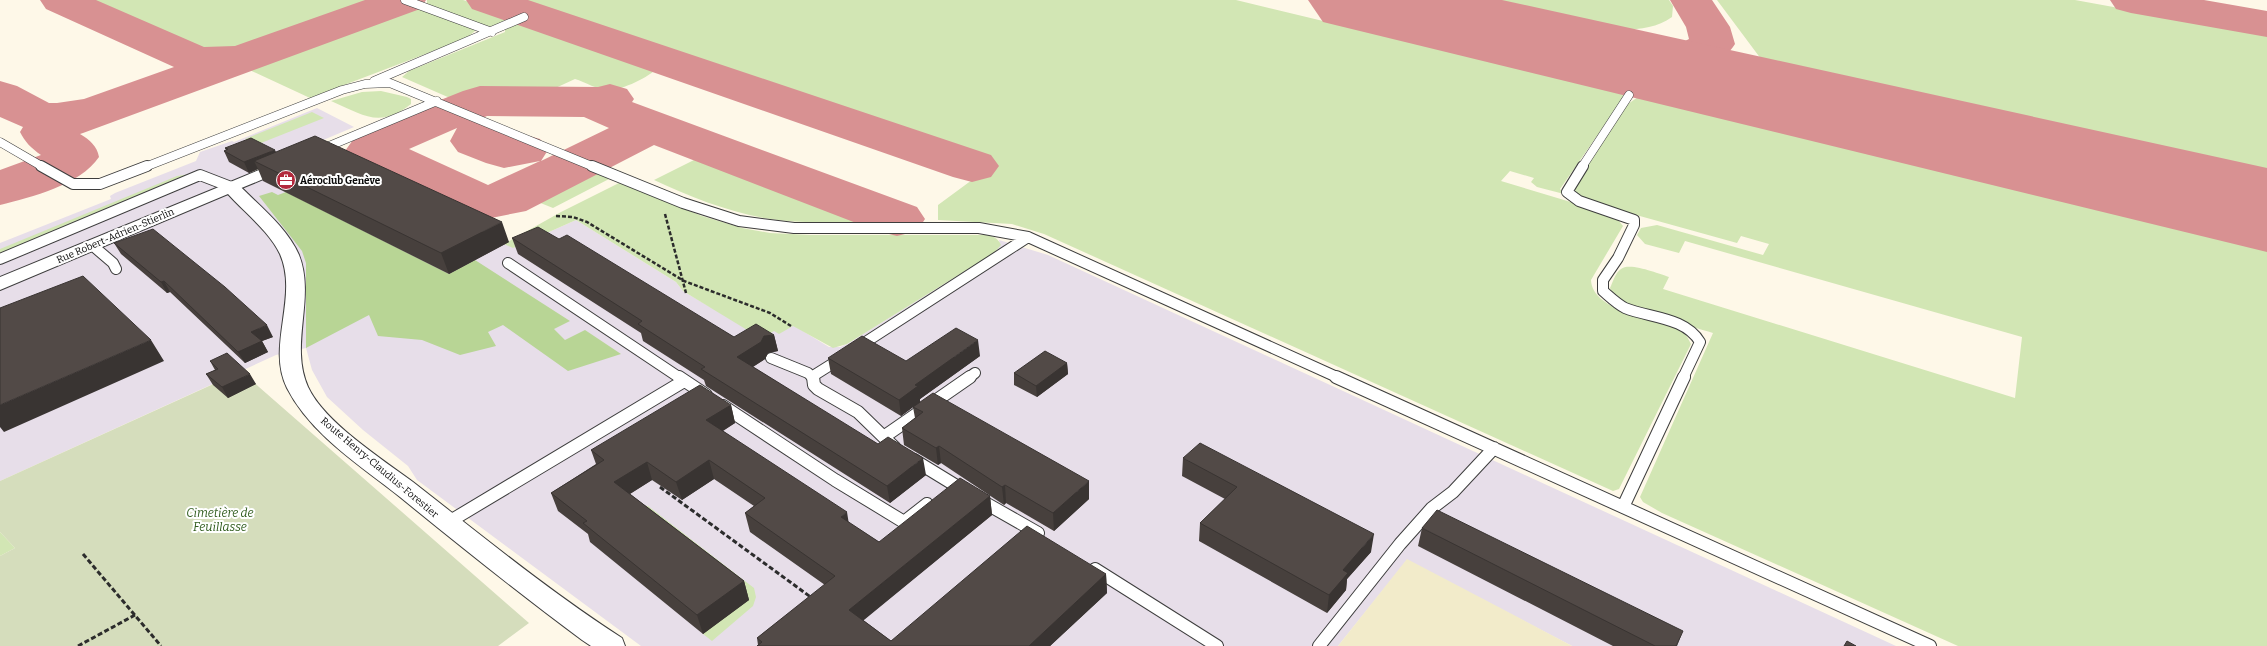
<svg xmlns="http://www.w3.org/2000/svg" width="2267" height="646" font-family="Bitter,serif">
	<rect width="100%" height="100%" fill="#fef8e8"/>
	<path fill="#e7dee9" d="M317,108L354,127L250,171L267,179L509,242L513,248L576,220L676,282L683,291L710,307L774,331L793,325L829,347H840L847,344L994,253L1000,245L999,240L1048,255L1896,646H1572L1407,560L1338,646H641L417,480L408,466L363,430L327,397L312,370L306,348L276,355L0,481V243L111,199L110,196L115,193L196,161L200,152L232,141L234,142Z"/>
	<path fill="#f2ebca" d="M1407,559L1508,612L1572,646H1338Z"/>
	<path fill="#d2e6b4" d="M90,0H387L263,44L259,43L235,51L215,49L206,52Z
		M427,0H463L519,17L500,25L487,27L427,5Z
		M517,0H1236L1623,93L1624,97L1560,189L1564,194L1537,187L1531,182L1534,178L1510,171L1501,181L1614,215L1623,226L1591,280C1592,312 1660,321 1684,331L1691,344L1619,489L1613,491L1044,234L1012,224L938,220V205L991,166L519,6L514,2Z
		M1477,0H1669L1673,6L1672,17C1654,30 1631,30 1610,29Z
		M1717,0H2075L2267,35V174L1764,63Z
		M415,7L473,27L475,31L469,36L457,42L310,98L241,66L402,8Z
		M527,18L654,62L657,68C650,77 620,91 608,90C598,90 585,82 575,79L538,96L475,95L472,92L450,98L402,77L409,71L505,32V29Z
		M381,91L407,97L411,99V104C379,129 364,115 331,101L362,92Z
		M1638,97L2267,248V646H1958L1662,513L1643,502L1640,497L1713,333C1692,326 1617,308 1610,288C1613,282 1615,273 1621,269C1630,262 1659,274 1669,277L1663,289L2015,398L2022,337L1685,241L1679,253L1645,244L1637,235L1641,228L1657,225L1763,255L1769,244L1741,236L1737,243L1575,198L1570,194L1584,169L1628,104Z
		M312,112L324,118L256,145L245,139Z
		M702,156L723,163L732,160L890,221C848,222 805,225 764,218C725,211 689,196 654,180Z
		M586,169L609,179L553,208L528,198Z
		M196,173L0,254V249L177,176Z
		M619,183L702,216L742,228L770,233L810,235H986C993,236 998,238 1001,245L994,253L847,344L833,348L793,326L779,334L774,331L767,335L757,336L683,291L676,282L576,220L513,248L504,244L561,212Z
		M637,505L648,506L754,588L756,597L753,606L712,641L703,634Z
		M0,532L15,548L0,556Z"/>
	<path fill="#b8d595" d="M272,192L278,195L286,192L449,274L475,260L570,321L554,329L565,340L585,330L621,354L568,371L503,325L488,332L496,346L460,355L422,340L378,336L369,315L306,348V263L302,251L259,196Z"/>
	<path fill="#d5ddbc" d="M242,371L259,387L529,623L498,646H0V556L15,548L0,532V481Z"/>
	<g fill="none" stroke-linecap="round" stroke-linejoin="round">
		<path fill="#d89192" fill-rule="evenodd" d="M40,0H96L204,47L235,46L365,0H426L420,9L83,133L80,134C90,140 97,146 99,157C80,185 32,197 0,205V170L41,155C31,148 25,142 20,132L23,127L0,117V81L17,86L49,103H57L84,99L174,67L46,9Z
			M466,0H528L991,155L999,166L991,177L972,182L953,177L472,9Z
			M1670,0H1712L1730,27L1735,44C1729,54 1720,60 1709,64C1688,74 1622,74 1600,69L1593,59L1600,49L1616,45L1683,42L1689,39L1686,27Z
			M2110,0H2204L2267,11V37L2131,13L2116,9Z
			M610,84L627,89L634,99L632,102L917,207L925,219L917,231L897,236L877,231L654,145L526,211L481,220L461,215L353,162L345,151L358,133L463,91L480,86L598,87ZM487,116L584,117L609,128L541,161L548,150L540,139L522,134L509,136L505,134L497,123L480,119ZM457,128L450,141L458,152L486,163L504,168L540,161L488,185L409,149Z"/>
		<path fill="#d89192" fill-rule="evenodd" d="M1308,0H1502L2267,168V252L1323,22Z"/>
		<g stroke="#3d3d3d" stroke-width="9">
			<path id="service-far2" d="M405,0L492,32
				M374,81L524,17
				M0,142L43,167
				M322,149L437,101
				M145,167L342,90L365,84L390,83L594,167
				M1582,167L1629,95"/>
		</g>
		<g stroke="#3d3d3d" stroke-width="12">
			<path id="service-far1" d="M41,166L73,184H100L147,166
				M592,166L683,203L739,221L794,228H979L1028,237L1339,378
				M1583,166L1567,192L1579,201L1634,220V225L1618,258L1603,280V291C1610,297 1617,304 1625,308C1650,318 1685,317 1700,342L1683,378
				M92,245L113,263L116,269
				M0,259L200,175L231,187L272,170
				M508,263L680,378
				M858,347L1028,237
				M771,358L808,373L813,378
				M813,376L840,359
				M968,378L975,373"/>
		</g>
		<g stroke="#3d3d3d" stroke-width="14">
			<path id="service" d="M679,377L706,395
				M813,377L814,385L818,389L858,412L895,448
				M1336,377L1930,646
				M723,406L835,480L904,522L927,504
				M885,436L970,377
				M914,460L963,490
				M980,500L1038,533
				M1623,507L1684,377
				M447,523L684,381
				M1095,569L1217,646
				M1319,646L1400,544L1432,508L1453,492L1494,448"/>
		</g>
		<g stroke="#3d3d3d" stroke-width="2">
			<path id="minor" d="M231,182L237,183C258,205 287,227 299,255C316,298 289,344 308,387C324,422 382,459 413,482C481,535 549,591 622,638L625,646H591L582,640C520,594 460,546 400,497C361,466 311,435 287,388C266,346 299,297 280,254C269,231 245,213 228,194L0,290V277Z"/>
		</g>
		<path stroke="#2c2c2c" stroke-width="2.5" stroke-dasharray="4 2" stroke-linecap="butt" d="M665,214L686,293
			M556,216L573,217L587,222L684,281L770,313L791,326"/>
		<path stroke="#2c2c2c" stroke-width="3" stroke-dasharray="5 2.5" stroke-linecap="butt" d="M660,487L812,598
			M83,554L161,646
			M78,646L135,615"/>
		<use href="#service-far2" stroke="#fff" stroke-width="8"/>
		<use href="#service-far1" stroke="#fff" stroke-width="10"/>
		<use href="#service" stroke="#fff" stroke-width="12"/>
		<use href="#minor" fill="#fff" fill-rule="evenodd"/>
	</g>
	<path fill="#47403d" d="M225,148L276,152L509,242L449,274L263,181L258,169L249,173L229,162L224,151L226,150Z
		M512,238L559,239L734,337L774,335L778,351L768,353L765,359L753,367L926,475L890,503L706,386L704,380L643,341L641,333L518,254Z
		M114,243L273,337L262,341L268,352L245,363L170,292L167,293L121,254Z
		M980,356L920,399V402L1089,499L1054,531L1006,503L1004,505L941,463L938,465L904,445L902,428L915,418L913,407L901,416L831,374L828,358L906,361Z
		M210,361L256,384L228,398L213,385L206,374L215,370Z
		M1067,363L1068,374L1037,397L1014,385V373Z
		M731,405L735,423L723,431L848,522L879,542L990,496L992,515L863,620L891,641L1106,574L1107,593L1050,646H757L758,645L757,638L825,585L750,532L745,513L754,506L714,479L682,500L652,480L630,494L744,581L749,600L703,634L590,542L588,534L558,511L551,493L596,464L591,450Z
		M1183,458L1371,552L1347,579L1346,590L1327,613L1199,541L1200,523L1225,499L1182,476Z
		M1422,528L1677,646H1613L1418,546Z"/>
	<path fill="#393432" d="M275,150L280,160L254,161L258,169L249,173L244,162Z
		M502,222L509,242L449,274L441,253Z
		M164,281L170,292L167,293L161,282Z
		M267,325L273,337L262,341L268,352L245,363L238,352L251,332Z
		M774,335L778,351L768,353L765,359L741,374L737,357L764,336Z
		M151,340L164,361L4,432L0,427V405Z
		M978,340L980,356L920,399V402L901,416L899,400L915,385Z
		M1067,363L1068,374L1037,397L1036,386Z
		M250,374L256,384L228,398L222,387Z
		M731,405L735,423L711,438L706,420Z
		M939,446L941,463L938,465L936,448Z
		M923,458L926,475L890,503L887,486Z
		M709,460L714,479L682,500L676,482Z
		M647,462L652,480L620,500L614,482Z
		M1089,481V499L1054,531L1053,513Z
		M1005,485L1006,503L1004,505L1002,487Z
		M990,496L992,515L853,629L849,610Z
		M847,512L850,531L841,517Z
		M1374,534L1371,552L1347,579L1346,590L1327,613L1329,595L1343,570Z
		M1106,574L1107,593L1050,646H1029Z
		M744,581L749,600L703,634L697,615Z
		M1683,631L1677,646H1676Z"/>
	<path fill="#524a47" stroke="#393432" d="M315,136L502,222L441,253L254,161Z
		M251,138L275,150L244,162L224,151L228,149L225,148Z
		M538,227L559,239L567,235L734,337L756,324L774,335L764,336L761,342L737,357L878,444L888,437L923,458L887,486L701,369L705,367L638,324L642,321L512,238Z
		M153,229L225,287L267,325L251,332L262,341L238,352L164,281L161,282L114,243Z
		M83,276L151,340L0,405V308Z
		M956,328L978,340L915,385L918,386L899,400L828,358L862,336L906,361Z
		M1045,351L1067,363L1036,386L1014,373Z
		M227,353L250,374L222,387L206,374L218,369L210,361Z
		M700,385L731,405L706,420L847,512L841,517L879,542L960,478L990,496L849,610L891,641L1027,526L1106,574L1029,646H757L762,642L757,638L835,576L745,513L765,498L709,460L676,482L647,462L614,482L744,581L697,615L583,523L587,521L551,493L604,460L591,450Z
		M933,393L1089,481L1053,513L1005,485L1002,487L939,446L936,448L902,428L923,412L913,407Z
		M1200,443L1374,534L1343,570L1348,573L1329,595L1200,523L1237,487L1183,458Z
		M1437,510L1683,631L1676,646H1655L1422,528Z
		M1847,641L1856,646H1844Z"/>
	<defs>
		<g id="office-disc" transform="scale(1)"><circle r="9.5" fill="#b22a3d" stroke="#fff"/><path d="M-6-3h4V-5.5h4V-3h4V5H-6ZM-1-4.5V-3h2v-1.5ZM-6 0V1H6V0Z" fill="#fff"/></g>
	</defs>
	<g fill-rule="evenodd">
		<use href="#office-disc" x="286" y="180"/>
	</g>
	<g text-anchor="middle" stroke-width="4" stroke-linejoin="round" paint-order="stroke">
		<g font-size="10" font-weight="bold" fill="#0a0a0a" stroke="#fff" text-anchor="start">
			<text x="300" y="184">Aéroclub Genève</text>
		</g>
		<g font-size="10" fill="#0a0a0a" stroke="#fff">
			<text transform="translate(115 235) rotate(-23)" y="4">Rue Robert-Adrien-Stierlin</text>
			<text transform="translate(380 467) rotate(40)" y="4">Route Henry-Claudius-Forestier</text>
		</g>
		<g font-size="12" font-style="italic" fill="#315d1f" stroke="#fff">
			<text x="220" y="517">Cimetière de<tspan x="220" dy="14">Feuillasse</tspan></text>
		</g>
	</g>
</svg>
